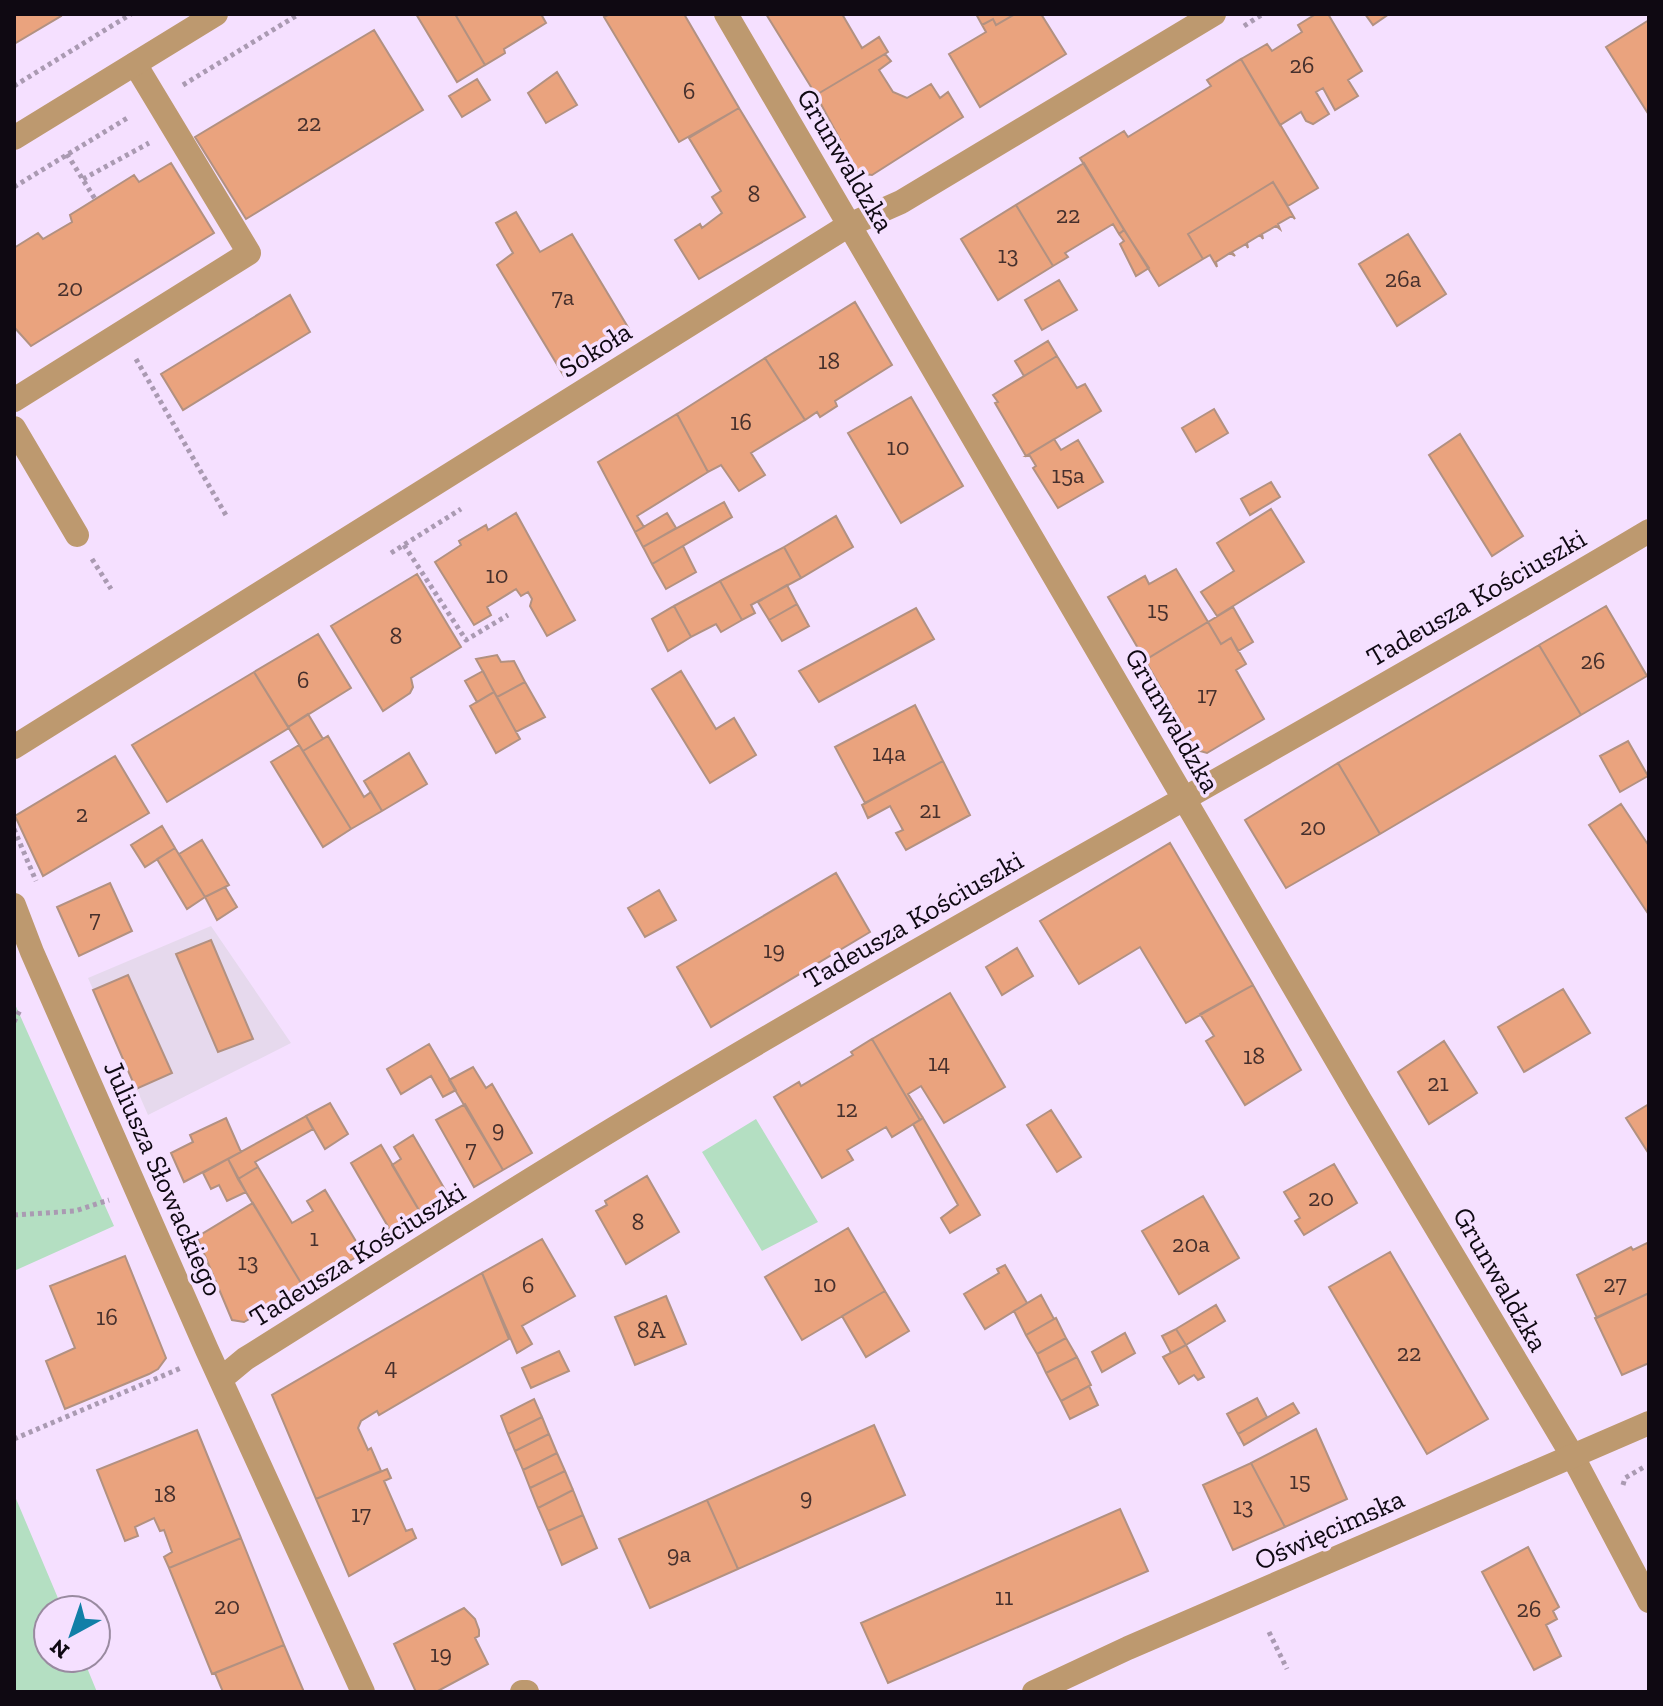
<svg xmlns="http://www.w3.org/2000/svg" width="1663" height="1706" font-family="'Zilla Slab',serif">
	<rect width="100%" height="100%" fill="#f5e0ff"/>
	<path fill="#e6d9ed" d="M211,926L291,1043L148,1115L88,978Z"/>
	<path fill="#b4dfc2" d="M14,1002L114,1226L14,1271Z
		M756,1119L818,1222L762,1251L702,1152Z
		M14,1494L63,1610H48V1658H83L97,1692H14Z"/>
	<path fill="#eaa37e" stroke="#b29181" stroke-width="2" d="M14,14H60L61,16L14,44Z
		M416,14H455L485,65L457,82Z
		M455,14H541L546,23L504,49L505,53L485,65Z
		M610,14H684L739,108L679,142L604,17Z
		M766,14H842L862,48L879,37L888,52L816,95Z
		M976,14H1015L996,25L993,19L982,25Z
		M1015,14H1041L1066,54L980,107L949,54L986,32L982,25L993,19L996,25Z
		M1316,14H1328L1362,71L1348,80L1358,96L1335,110L1323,88L1316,92L1329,114L1313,124L1306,121L1301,112L1280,125L1241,59L1267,44L1272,51L1302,32L1298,25Z
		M1365,14H1389L1373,25Z
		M1649,20V115L1606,47Z
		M374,30L423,110L246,219L195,137Z
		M885,54L891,61L879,70L893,92L907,98L931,84L940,98L948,92L963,117L872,175L858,173L816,95Z
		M1241,59L1318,188L1288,206L1273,182L1188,234L1203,259L1159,286L1080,158L1124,131L1128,137L1211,86L1207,80Z
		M557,72L577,105L546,123L528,93Z
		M477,79L490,100L462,117L449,96Z
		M739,108L805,217L699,279L675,240L700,224L702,228L722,213L712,197L721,191L689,138Z
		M171,163L214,233L31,346L14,327V248L38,233L43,239L72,222L70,215L134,175L139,182Z
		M1084,163L1124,230L1119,234L1113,224L1065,253L1068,257L1053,266L1016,205Z
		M1273,182L1295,219L1292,216L1278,224L1280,229L1276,226L1262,234L1263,239L1260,235L1247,243L1248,248L1246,244L1232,252L1235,256L1230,253L1216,262L1217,267L1210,255L1203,259L1188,234Z
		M1016,205L1053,266L998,300L961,239Z
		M516,212L540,252L572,234L629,329L598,348L600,353L564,376L497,265L513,253L496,223Z
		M1124,230L1149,268L1136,276L1120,244L1124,241L1119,234Z
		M1408,234L1446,294L1397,326L1359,264Z
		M1059,280L1077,310L1042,330L1025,300Z
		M290,295L310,332L183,410L161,374Z
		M855,302L892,365L835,401L837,406L820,417L817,412L805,420L765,358Z
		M1048,341L1057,356L1024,376L1015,361Z
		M1057,356L1077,388L1085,384L1101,411L1026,456L995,403L998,402L993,395Z
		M765,358L805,420L751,453L765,475L739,491L721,465L708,472L677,414Z
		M911,397L963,486L901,523L848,433Z
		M1214,409L1228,433L1196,452L1182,428Z
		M677,414L708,472L637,516L644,527L635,532L598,462Z
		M1460,434L1523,536L1492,556L1429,455Z
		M1054,439L1061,450L1078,440L1103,482L1058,508L1033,468L1036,466L1030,456H1026Z
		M1271,482L1280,497L1250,515L1241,499Z
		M724,502L732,517L652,564L643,547Z
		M1271,509L1304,562L1217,616L1201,592L1234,571L1217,543Z
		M516,513L575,620L547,636L530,606L532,599L528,592L521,596L516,589L487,607L491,615L474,625L435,562L461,545L459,541L486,525L488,530Z
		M667,513L676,528L643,547L635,532Z
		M836,516L853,547L801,578L784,547Z
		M683,546L696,572L666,589L652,564Z
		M784,547L801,578L751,605L755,613L742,620L720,581Z
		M1176,569L1208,622L1145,660L1108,597L1145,576L1149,584Z
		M417,574L461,647L411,678L413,687L410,693L383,711L331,626Z
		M720,581L742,620L721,632L716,624L691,637L674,606Z
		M787,585L797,604L769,620L758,602Z
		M797,604L809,626L782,641L769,620Z
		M674,606L691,637L668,651L652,619Z
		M1606,606L1647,676L1581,715L1539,645Z
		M1233,607L1253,642L1238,651L1231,638L1221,644L1208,622Z
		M916,608L934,639L819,702L799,671Z
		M1208,622L1221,644L1231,638L1246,664L1236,670L1264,719L1207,753L1196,750L1145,660Z
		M318,634L351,688L288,727L254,672Z
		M1539,645L1581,715L1380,834L1338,763Z
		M497,655L501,662L514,661L525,682L497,697L476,659Z
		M483,671L494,692L477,702L465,681Z
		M681,671L716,729L734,718L756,755L710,783L652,689Z
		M254,672L289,728L167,802L132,745Z
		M525,682L545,717L516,732L497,697Z
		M494,692L520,739L496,753L470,706Z
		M915,705L943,761L865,803L835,747Z
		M308,714L323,739L303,751L288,727Z
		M328,736L364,797L371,792L382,811L351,829L303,751Z
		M1628,741L1648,776L1620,792L1600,756Z
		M299,745L351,829L323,847L271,762Z
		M409,753L427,784L382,811L364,781Z
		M115,756L149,813L43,876L15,816Z
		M943,761L970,815L906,850L896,833L903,830L890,806L868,818L862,805Z
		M1338,763L1380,834L1286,888L1245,820Z
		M1621,804L1649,846V915L1589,825Z
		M162,826L175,848L145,867L131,845Z
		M202,840L229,885L205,897L179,854Z
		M1170,843L1253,985L1186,1023L1140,947L1079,984L1040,921Z
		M175,848L205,897L187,909L157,859Z
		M836,873L870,932L711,1027L677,967Z
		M110,883L132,931L79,956L57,907Z
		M225,887L237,907L217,920L205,897Z
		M659,890L676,920L645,937L628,908Z
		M211,940L253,1039L218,1052L176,954Z
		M1017,948L1033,976L1002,995L986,967Z
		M128,975L172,1073L136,1089L93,990Z
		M1253,985L1301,1070L1245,1105L1206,1041L1214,1036L1200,1014Z
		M1563,989L1590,1033L1524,1072L1498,1027Z
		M950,993L1005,1087L944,1123L921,1086L908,1094L923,1118L920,1120L872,1039Z
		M872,1039L920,1120L892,1137L886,1127L847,1150L853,1160L822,1178L774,1097L799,1082L801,1086L853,1055L851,1052Z
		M1444,1041L1477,1093L1429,1124L1398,1072Z
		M429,1044L456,1090L443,1097L431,1076L401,1094L387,1069Z
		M473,1067L486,1088L492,1084L532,1153L503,1170L449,1080Z
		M330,1103L348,1134L325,1149L306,1116Z
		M465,1104L503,1170L474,1187L436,1120Z
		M1649,1104V1154L1626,1118Z
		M1051,1110L1081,1157L1057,1172L1027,1125Z
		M306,1116L313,1129L255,1162L258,1167L238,1179L228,1159Z
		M226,1118L241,1152L184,1182L171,1153L193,1142L190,1135Z
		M923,1118L980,1215L950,1233L941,1218L958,1205L913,1124Z
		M413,1135L451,1200L423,1217L392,1165L401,1159L394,1147Z
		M381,1145L423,1217L393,1235L351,1163Z
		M228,1159L246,1192L227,1201L219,1185L211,1189L203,1173Z
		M1334,1164L1357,1203L1304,1235L1295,1221L1300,1218L1284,1192Z
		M258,1167L292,1223L313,1211L307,1201L325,1190L363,1253L304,1288L238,1179Z
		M647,1176L679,1232L626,1264L596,1211L607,1205L605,1201Z
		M1203,1196L1239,1258L1179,1294L1142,1231Z
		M253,1203L304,1288L244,1322L232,1320L197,1237Z
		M848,1228L885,1291L802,1340L765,1277Z
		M542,1239L575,1296L522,1326L532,1344L517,1353L482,1273Z
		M1649,1242V1293L1597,1318L1577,1275L1631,1247L1633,1250Z
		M1390,1252L1488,1419L1427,1454L1329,1287Z
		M125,1256L166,1358L158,1369L149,1374L65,1409L46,1361L75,1348L50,1286Z
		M1005,1265L1027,1303L985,1329L964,1294L999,1273L997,1269Z
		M482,1273L509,1339L379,1415L377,1411L361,1421L358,1428L368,1450L371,1448L381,1471L316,1499L272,1395Z
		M885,1291L909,1331L866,1357L842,1316Z
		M1649,1293V1363L1622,1375L1595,1318Z
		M1041,1295L1054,1319L1026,1335L1014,1311Z
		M666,1296L686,1344L635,1365L615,1317Z
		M1216,1305L1225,1321L1186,1345L1176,1329Z
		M1056,1318L1066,1338L1037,1354L1026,1335Z
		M1176,1329L1186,1345L1171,1353L1162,1336Z
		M1125,1333L1135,1353L1102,1372L1092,1352Z
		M1066,1338L1077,1357L1046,1373L1037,1354Z
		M1186,1345L1204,1377L1198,1380L1194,1375L1179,1384L1163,1357Z
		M559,1351L569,1371L531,1388L522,1368Z
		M1077,1357L1091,1385L1061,1401L1046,1373Z
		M1089,1386L1098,1405L1070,1419L1061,1401Z
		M1257,1398L1267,1417L1238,1434L1227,1414Z
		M534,1399L542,1417L508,1434L501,1416Z
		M1293,1403L1299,1413L1244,1445L1238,1434Z
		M542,1417L549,1434L515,1451L508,1434Z
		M874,1425L905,1495L738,1569L707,1500Z
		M1316,1429L1347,1499L1285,1527L1251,1463Z
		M197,1430L241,1538L169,1568L164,1557L172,1552L164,1530L160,1531L154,1518L135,1527L138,1536L125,1541L97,1470Z
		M549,1434L557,1453L523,1470L515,1451Z
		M557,1453L565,1471L530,1488L523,1470Z
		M1251,1463L1285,1527L1233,1550L1203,1485Z
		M387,1469L391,1478L384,1481L406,1531L412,1529L416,1538L349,1576L316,1499Z
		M565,1471L573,1490L538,1508L530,1488Z
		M573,1490L583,1515L548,1531L538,1508Z
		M707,1500L738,1569L650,1608L619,1539Z
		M1120,1509L1148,1571L888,1683L861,1623Z
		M583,1515L597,1548L562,1565L548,1531Z
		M241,1538L284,1645L212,1674L169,1568Z
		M1528,1547L1559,1607L1553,1611L1557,1619L1546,1625L1561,1656L1534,1670L1482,1572Z
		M464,1608L475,1619L479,1630V1636L475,1638L488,1664L436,1692H416L394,1644Z
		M284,1645L304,1692H223L215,1673Z"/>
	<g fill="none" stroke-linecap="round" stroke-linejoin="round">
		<path stroke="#aa9ab2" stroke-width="5" stroke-dasharray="4 4" stroke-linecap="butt" d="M1244,26L1263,14
			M183,85L299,14
			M14,86L131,14
			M67,154L95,199
			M83,179L149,143
			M14,187L129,117
			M136,359L227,517
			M404,545L466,640L508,615
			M391,553L461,509
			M92,559L111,589
			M14,829L36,881
			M14,1022L21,1008
			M14,1215L75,1211L109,1200
			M14,1439L181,1368
			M1623,1485L1625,1478L1644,1467
			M1269,1632L1287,1669"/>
		<path stroke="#bd996f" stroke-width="24" d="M14,400L249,253L135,64
			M14,428L77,535
			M522,1692H527"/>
		<path stroke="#bd996f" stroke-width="24" d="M726,14L1360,1100L1572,1455L1649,1601
			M14,138L216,14
			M14,747L849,225L901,202L1214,14
			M14,905L32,952L207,1350L363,1692
			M221,1379L245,1359C379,1275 512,1189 648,1108C978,910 1318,728 1649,531"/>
		<path stroke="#bd996f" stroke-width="24" d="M1034,1692L1128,1648L1649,1423"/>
	</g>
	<g text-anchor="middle" stroke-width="7" stroke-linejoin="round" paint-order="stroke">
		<g font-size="24" fill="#46302d">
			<text x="1302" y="73">26</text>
			<text x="689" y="99">6</text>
			<text x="309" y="131">22</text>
			<text x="754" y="202">8</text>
			<text x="1068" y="223">22</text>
			<text x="1008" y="263">13</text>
			<text x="1403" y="287">26a</text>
			<text x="70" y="296">20</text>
			<text x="563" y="305">7a</text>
			<text x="829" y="369">18</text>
			<text x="741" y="430">16</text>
			<text x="898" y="455">10</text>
			<text x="1068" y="483">15a</text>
			<text x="497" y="583">10</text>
			<text x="1158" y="618">15</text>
			<text x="396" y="644">8</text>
			<text x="1593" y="669">26</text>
			<text x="303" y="688">6</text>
			<text x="1207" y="703">17</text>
			<text x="889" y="761">14a</text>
			<text x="930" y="818">21</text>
			<text x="82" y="822">2</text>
			<text x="1313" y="835">20</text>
			<text x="95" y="927">7</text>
			<text x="774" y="958">19</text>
			<text x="1254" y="1064">18</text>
			<text x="939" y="1071">14</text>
			<text x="1438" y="1091">21</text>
			<text x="847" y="1117">12</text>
			<text x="498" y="1137">9</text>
			<text x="471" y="1157">7</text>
			<text x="1321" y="1206">20</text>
			<text x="638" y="1230">8</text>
			<text x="314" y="1246">1</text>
			<text x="1191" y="1252">20a</text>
			<text x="248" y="1270">13</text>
			<text x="825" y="1292">10</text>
			<text x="1615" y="1292">27</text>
			<text x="528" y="1293">6</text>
			<text x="107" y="1325">16</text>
			<text x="651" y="1338">8A</text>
			<text x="1409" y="1361">22</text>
			<text x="391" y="1375">4</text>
			<text x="1300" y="1489">15</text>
			<text x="165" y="1502">18</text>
			<text x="806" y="1505">9</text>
			<text x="1243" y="1514">13</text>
			<text x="361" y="1522">17</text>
			<text x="679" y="1562">9a</text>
			<text x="1004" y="1605">11</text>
			<text x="227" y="1614">20</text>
			<text x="1529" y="1617">26</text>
			<text x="441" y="1662">19</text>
		</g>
		<g font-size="28" fill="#0f0912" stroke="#f5e0ff">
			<text transform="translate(846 160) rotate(59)" y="10">Grunwaldzka</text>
			<text transform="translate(595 349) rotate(-32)" y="10">Sokoła</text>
			<text transform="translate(1476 597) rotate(-30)" y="10">Tadeusza Kościuszki</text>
			<text transform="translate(1173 720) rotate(60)" y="10">Grunwaldzka</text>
			<text transform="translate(913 919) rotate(-30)" y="10">Tadeusza Kościuszki</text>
			<text transform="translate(164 1178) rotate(66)" y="10">Juliusza Słowackiego</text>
			<text transform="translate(357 1254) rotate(-32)" y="10">Tadeusza Kościuszki</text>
			<text transform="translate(1501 1279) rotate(60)" y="10">Grunwaldzka</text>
			<text transform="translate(1329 1529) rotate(-24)" y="10">Oświęcimska</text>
		</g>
	</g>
	<rect width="1663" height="1706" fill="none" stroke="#0f0912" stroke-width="32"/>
	<g transform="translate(72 1634) rotate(220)"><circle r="38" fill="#f5e0ff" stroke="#998aa0" stroke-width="2"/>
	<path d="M0-6L14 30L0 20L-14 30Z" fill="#117fa7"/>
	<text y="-12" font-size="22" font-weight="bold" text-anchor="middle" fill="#0f0912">N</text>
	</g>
</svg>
